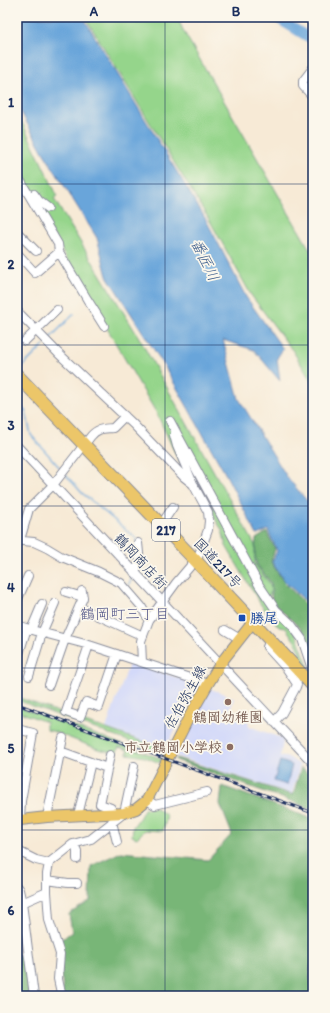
<svg xmlns="http://www.w3.org/2000/svg" width="330" height="1013" font-family="Itim,'Klee One',sans-serif">
	<rect width="100%" height="100%" fill="#fbf7ec"/>
	<filter id="ink" filterUnits="userSpaceOnUse"><feTurbulence type="fractalNoise" baseFrequency=".025" numOctaves="2"/><feDisplacementMap in="SourceGraphic" scale="8" xChannelSelector="R" yChannelSelector="G"/><feConvolveMatrix kernelMatrix="1 2 1 2 8 2 1 2 1" color-interpolation-filters="sRGB"/></filter>
	<filter id="wash" filterUnits="userSpaceOnUse"><feTurbulence type="fractalNoise" baseFrequency=".012" numOctaves="4" result="noise"/><feDisplacementMap in="SourceGraphic" scale="16" xChannelSelector="R" yChannelSelector="G"/><feGaussianBlur stdDeviation="0.9" result="paint"/><feColorMatrix in="noise" values="0 0 0 0 0 0 0 0 0 0 0 0 0 0 0 0 0 1.4 0 .05"/><feComposite in="paint" operator="in"/></filter>
	<g filter="url(#wash)">
		<rect width="100%" height="100%" fill="#f7ead6"/>
		<path fill="#d3d9f9" d="M130,662L200,685L165,749L106,728Z
			M209,688L234,698L229,713L248,720L249,726L284,739L280,756L290,758L300,765L292,794L175,756L190,722Z"/>
		<path fill="#95d58b" stroke="#588274" d="M85,17H177L184,32L313,255V384L293,351L251,295L210,221Z
			M17,112L57,195L54,199L138,336L255,545V564L270,584L271,590L269,598L297,636L310,671L302,663L298,646L286,628L279,627L261,605L226,546L222,530L178,459L157,414L63,253L17,168Z
			M17,697L96,726H98L166,750L163,754L17,700Z
			M17,706L162,759L160,763L145,757L127,754L128,750L119,747L116,753L98,749L52,731L46,730V722L17,711Z
			M153,807L161,811L167,816L163,831L145,830L137,838L132,836L133,827L140,817L144,809Z"/>
		<path fill="#78b677" stroke="#4a726a" d="M267,532L275,549L271,562L285,584L306,604L313,621V664L309,652L300,628L271,601L272,592L271,583L257,565L255,555L256,539Z
			M176,758L293,795L301,768L310,775V799L313,802V809L176,760Z
			M222,786L313,819V996H63L60,940L72,932L69,914L90,901L91,866L121,852L208,860L232,834L220,804Z
			M17,953L26,961L30,996H17Z"/>
		<path fill="#69a5da" stroke="#426a9c" d="M17,17H83L205,218L246,297L283,349L277,358L280,381L254,350L223,340L239,399L287,477L313,508V615L309,604L285,582L272,562L277,551L268,530L257,535L226,475L165,367L107,276L97,238L43,152L17,105Z
			M280,761L292,765L287,785L274,781Z"/>
		<g fill="none" stroke-linecap="round" stroke-linejoin="round">
			<path stroke="#69a5da" stroke-width="1.5" d="M50,338L74,314
				M20,369L44,345
				M17,402L26,412L31,435L60,468
				M66,475L82,493L136,538L137,542
				M128,586L132,577"/>
			<path stroke="#69a5da" stroke-width="10" d="M275,17L313,40"/>
		</g>
	</g>
	<g filter="url(#ink)">
		<g fill="none" stroke-linecap="round" stroke-linejoin="round">
			<g stroke="#898c9a" stroke-width="10">
				<path id="minor" d="M313,68L303,81V86L313,97
					M17,175L58,244L59,252L87,299L104,326
					M34,194L39,201L48,208
					M17,232L36,251
					M17,253L35,273L59,252
					M17,311L58,353L133,424L184,477L194,485
					M25,341L57,310
					M170,421L259,585L276,610L291,624L302,639L313,672
					M17,446L313,763
					M161,525L173,507
					M17,538L23,541L34,542L47,548L62,557L99,572L121,583L141,606L149,620
					M20,540L29,509L53,485L91,436C98,428 103,429 113,428L125,416
					M134,572L140,563L138,543
					M66,592L83,597
					M17,601L28,576
					M79,607L143,636
					M17,625L36,631L89,645L208,684
					M31,630L42,604
					M225,630L240,639
					M270,640L267,647L287,669L297,684L296,687L282,713L274,722
					M89,645L66,712L80,717L86,702L99,707L117,654
					M17,660L27,628
					M142,662L141,641L149,620L176,583L198,557L208,530L209,521L208,512L194,486L177,446L174,435
					M29,676L42,633L55,603
					M49,685L65,639L83,598L82,591
					M17,729L33,733L21,801L20,820
					M60,751L107,768
					M110,755L100,804L111,808L112,814
					M147,800L155,805L207,792
					M78,815L91,762
					M47,817L63,738
					M112,822L117,842
					M74,844L77,851V859
					M18,851L36,860L49,863
					M47,880L68,883H77
					M17,887L19,890L22,903L34,996
					M47,892L49,920L60,954L58,979L61,993L60,996
					M22,903L47,892V874L49,863L73,844L91,839L124,813L134,766
					M313,965L311,978L313,985"/>
			</g>
			<g stroke="#898c9a" stroke-width="12">
				<path id="major" d="M17,821L20,820L47,817L124,813L136,809L147,800L188,719L208,684L220,664L253,622"/>
			</g>
			<g stroke="#898c9a" stroke-width="14">
				<path id="highway" d="M17,375L195,560L313,686"/>
			</g>
			<use href="#minor" stroke="#fff" stroke-width="8"/>
			<use href="#major" stroke="#ecc669" stroke-width="10"/>
			<use href="#highway" stroke="#ecc669" stroke-width="12"/>
			<g stroke="#1b2f5e" stroke-width="3">
				<path id="rail" d="M17,704L313,813"/>
			</g>
			<use href="#rail" stroke="#fbf7ec" stroke-width="1.5" stroke-dasharray="4.5" stroke-linecap="butt"/>
		</g>
	</g>
	<path fill="none" stroke="#1b2f5e" stroke-width="1" stroke-opacity="0.55" d="M165,17V996M17,184H313M17,345H313M17,506H313M17,668H313M17,830H313"/>
	<rect fill="#1a4fb4" stroke="#fbf7ec" stroke-width="1.5" x="238" y="614" width="8" height="8" rx="2"/>
	<g fill="#8d6e63" stroke="#fbf7ec" stroke-width="1.5">
		<circle cx="228" cy="702" r="4"/>
		<circle cx="230" cy="747" r="4"/>
	</g>
	<g text-anchor="middle" stroke-width="3.5" stroke-linejoin="round" paint-order="stroke">
		<rect fill="#fbf7ec" stroke="#5e6b89" stroke-width="1" x="152" y="519" width="28" height="22" rx="3"/>
		<g font-size="13" font-weight="bold" fill="#1b2f5e">
			<text x="166" y="535">217</text>
		</g>
		<g font-size="14" fill="#1b2f5e" stroke="#fbf7ec">
			<text transform="translate(141 561) rotate(47)" y="5">鶴岡商店街</text>
			<text transform="translate(218 563) rotate(47)" y="5">国道217号</text>
			<text transform="translate(185 697) rotate(-61)" y="5">佐伯弥生線</text>
		</g>
		<g font-size="14" font-weight="bold" fill="#164399" stroke="#fbf7ec" text-anchor="start">
			<text x="250" y="623">勝尾</text>
		</g>
		<g font-size="14" font-weight="bold" fill="#785e54" stroke="#fbf7ec">
			<text x="228" y="722">鶴岡幼稚園</text>
			<text x="222" y="752" text-anchor="end">市立鶴岡小学校</text>
		</g>
		<g font-size="15" font-style="italic" fill="#365889" stroke="#fbf7ec">
			<text transform="translate(205 260) rotate(64)" y="5">番匠川</text>
		</g>
		<g font-size="15" fill="#535789" stroke="#fbf7ec">
			<text x="125" y="619">鶴岡町三丁目</text>
		</g>
	</g>
	<rect width="330" height="1013" fill="none" stroke="#fbf7ec" stroke-width="44"/>
	<rect x="22" y="22" width="286" height="969" fill="none" stroke="#1b2f5e" stroke-width="1.5"/>
	<g font-size="13" text-anchor="middle" font-weight="bold" fill="#1b2f5e">
		<text x="94" y="16">A</text>
		<text x="236" y="16">B</text>
		<text x="11" y="107">1</text>
		<text x="11" y="269">2</text>
		<text x="11" y="430">3</text>
		<text x="11" y="592">4</text>
		<text x="11" y="753">5</text>
		<text x="11" y="915">6</text>
	</g>
</svg>
